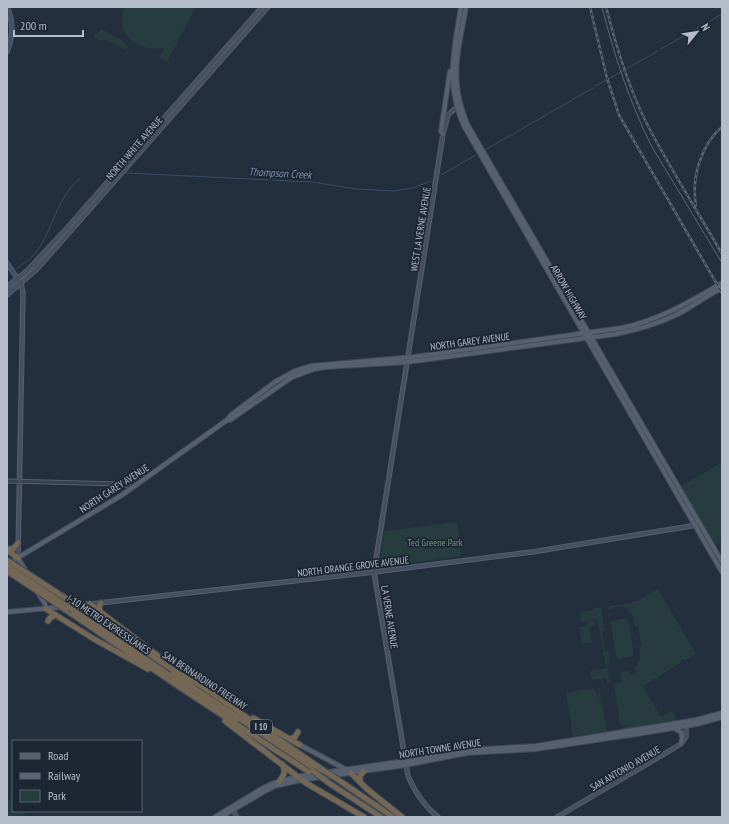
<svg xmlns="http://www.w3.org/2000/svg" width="729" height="824" font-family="'PT Sans Narrow',sans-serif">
	<rect width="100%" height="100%" fill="#242f3e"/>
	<path fill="#263c3f" d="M124,7H196L167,62L159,57L164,48C148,51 127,44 122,26C121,20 122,13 124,7Z
		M101,29L122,40L128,46L126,50L104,39L102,41L94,38L95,34L97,35Z
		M722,462V542L715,546L680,487Z
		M457,522L461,556L382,567L379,566L384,531Z
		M658,589L696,654L684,661L683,659L681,660L682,662L643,686L661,717L672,711L678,721L664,723L663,722L623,730L622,728L631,725H623L620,724L614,684L621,683L620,672L629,671L630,675L636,674L635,667L640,659L639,647L641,646L638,625H635C633,611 624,600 609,610V606L633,603V601H637Z
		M601,607L604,626L599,627L597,619L582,622L580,613L594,610L591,609Z
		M628,618L634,656L617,659L610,621Z
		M595,620L596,625L589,627L592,642L582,644L579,627L587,626V622Z
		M599,627H604V631L602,632L605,652L608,651L610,663L607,664L611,683H607V678L592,680L590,671L606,668Z
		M597,687H599L607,731L573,736L566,693L586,689L587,690L594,689L596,691L600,705Z
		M7,799L13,800V811H24L26,817H7Z"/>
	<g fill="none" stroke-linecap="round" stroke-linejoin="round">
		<path stroke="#394c67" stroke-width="1" d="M661,49L722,14
			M596,86L658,51
			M485,150L593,88
			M126,173L312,182L356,189L394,191L413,188L431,181
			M441,175L476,155
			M16,269C26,262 35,256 41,245C53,225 60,193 80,179"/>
		<g stroke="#565f6c" stroke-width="5">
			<path id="tertiary" d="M7,481L121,484L129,486L132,488"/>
		</g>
		<g stroke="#565f6c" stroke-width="5.5">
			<path id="secondary" d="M7,52C13,37 14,22 7,7
				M7,263L21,284L23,292L18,558
				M7,287L27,271L67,228L262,7
				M7,295L37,269L268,7
				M90,604L374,572L532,552L691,526L699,522
				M232,808L237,817
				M438,817C424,806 415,792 408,776L374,572L443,134L448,115L458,106
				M557,817L681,744L686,737V723"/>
		</g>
		<g stroke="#414a57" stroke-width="6">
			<path id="primary" d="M461,7C454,51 445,83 464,126L722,572
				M466,7C462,32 454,59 457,85C458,98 462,111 467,124L722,562
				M443,134L441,131L450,71
				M227,420H230L292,377L314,369L326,367L408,362L616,334C636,330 657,324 676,315C692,307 706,296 722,288
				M18,558L27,573
				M9,563L122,495L227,420L231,415L275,382L295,371L311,366L413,357L622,328C659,320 690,302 722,283
				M38,593L45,604L46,609
				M75,605L90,604
				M7,612L62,607
				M675,729C683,731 683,737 681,744
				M300,745L347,770
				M215,817L263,788L274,783L301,776L405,761L466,750L536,746L696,720L722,713
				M221,817L265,791L275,786L301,780L406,765L467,753L536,749L637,734L697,724L722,717"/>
		</g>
		<g stroke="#434c59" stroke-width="7">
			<path id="motorway" d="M7,549H13L18,543
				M7,550L18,558
				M90,604L162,659
				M46,609L94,639L148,669
				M82,609L176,672L200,685L323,770
				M66,610L181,688L309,772
				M73,610L236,720
				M100,612L99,607L101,603
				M48,621L50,618L55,615
				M173,674L318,771
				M253,718L300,745
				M225,721L306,783L364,817
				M289,739L295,737L298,732
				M351,773L367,789L402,817
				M337,779L393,817
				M279,782C283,776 287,772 282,764
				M360,782V776L364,771
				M329,783L381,817"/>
		</g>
		<use href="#tertiary" stroke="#38414e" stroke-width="3"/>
		<use href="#secondary" stroke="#465061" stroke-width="3.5"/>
		<use href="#primary" stroke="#56606e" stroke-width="4"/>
		<use href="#motorway" stroke="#746855" stroke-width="5"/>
		<path stroke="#5a6575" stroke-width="1" d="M602,7C614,55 630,103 652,147L722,263"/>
		<g stroke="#5a6575" stroke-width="2.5">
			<path id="rail" d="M590,7L607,78L619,115L722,293
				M606,7C616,46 628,86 646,122C669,167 697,210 722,254
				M696,205C691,179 701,144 722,127"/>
		</g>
		<use href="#rail" stroke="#1d2633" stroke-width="1" stroke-dasharray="3" stroke-linecap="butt"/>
		<g stroke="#434c59" stroke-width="7" stroke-linecap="butt">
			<path id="motorway-bridge" d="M7,560L82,609
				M7,566L73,610
				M7,571L66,610
				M323,770L337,779
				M313,771L329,783"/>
		</g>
		<use href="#motorway-bridge" stroke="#746855" stroke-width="5"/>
	</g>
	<g text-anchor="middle" stroke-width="3.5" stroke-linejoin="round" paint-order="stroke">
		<rect fill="#1d2633" stroke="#878f9c" stroke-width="1" x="250" y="720" width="22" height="14" rx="3"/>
		<g font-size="9" font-weight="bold" fill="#b4bcc9">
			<text x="261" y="730">I 10</text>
		</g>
		<g font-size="10" fill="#b4bcc9" stroke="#1d2633">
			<text transform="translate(134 148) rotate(-49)" y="4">NORTH WHITE AVENUE</text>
			<text transform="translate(420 229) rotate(-81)" y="4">WEST LA VERNE AVENUE</text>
			<text transform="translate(569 292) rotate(60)" y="4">ARROW HIGHWAY</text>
			<text transform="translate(470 341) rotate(-8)" y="4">NORTH GAREY AVENUE</text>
			<text transform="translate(114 488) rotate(-33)" y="4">NORTH GAREY AVENUE</text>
			<text transform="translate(353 566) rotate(-7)" y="4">NORTH ORANGE GROVE AVENUE</text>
			<text transform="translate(390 617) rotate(81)" y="4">LA VERNE AVENUE</text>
			<text transform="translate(109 624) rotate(34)" y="4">I-10 METRO EXPRESSLANES</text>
			<text transform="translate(205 680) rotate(33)" y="4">SAN BERNARDINO FREEWAY</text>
			<text transform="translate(440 748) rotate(-9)" y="4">NORTH TOWNE AVENUE</text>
			<text transform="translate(625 768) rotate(-30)" y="4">SAN ANTONIO AVENUE</text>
		</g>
		<g font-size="10" fill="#6b9a76" stroke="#1d2633">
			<text x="435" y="546">Ted Greene Park</text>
		</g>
		<g font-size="11" font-style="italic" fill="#7c92b1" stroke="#1d2633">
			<text transform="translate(280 173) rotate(3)" y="4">Thompson Creek</text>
		</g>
	</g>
	<rect width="729" height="824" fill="none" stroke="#b4bcc9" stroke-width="16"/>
	<rect x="12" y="740" width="130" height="72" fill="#1d2633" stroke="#59626f"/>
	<rect x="20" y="753" width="20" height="6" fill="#56606e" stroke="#59626f"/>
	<text x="48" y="760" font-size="12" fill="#b4bcc9">Road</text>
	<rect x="20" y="773" width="20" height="6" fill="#5a6575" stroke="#59626f"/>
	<text x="48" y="780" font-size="12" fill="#b4bcc9">Railway</text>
	<rect x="20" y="790" width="20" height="12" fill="#263c3f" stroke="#59626f"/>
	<text x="48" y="800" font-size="12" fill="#b4bcc9">Park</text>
	<g transform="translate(697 32) rotate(60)" stroke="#1d2633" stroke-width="3" paint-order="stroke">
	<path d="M0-3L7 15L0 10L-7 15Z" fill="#b4bcc9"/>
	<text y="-6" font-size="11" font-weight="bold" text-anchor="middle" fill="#b4bcc9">N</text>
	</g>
	<path d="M14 30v6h69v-6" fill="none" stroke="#b4bcc9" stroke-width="2"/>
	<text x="20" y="30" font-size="12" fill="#b4bcc9" stroke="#1d2633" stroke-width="3" paint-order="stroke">200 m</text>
</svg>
